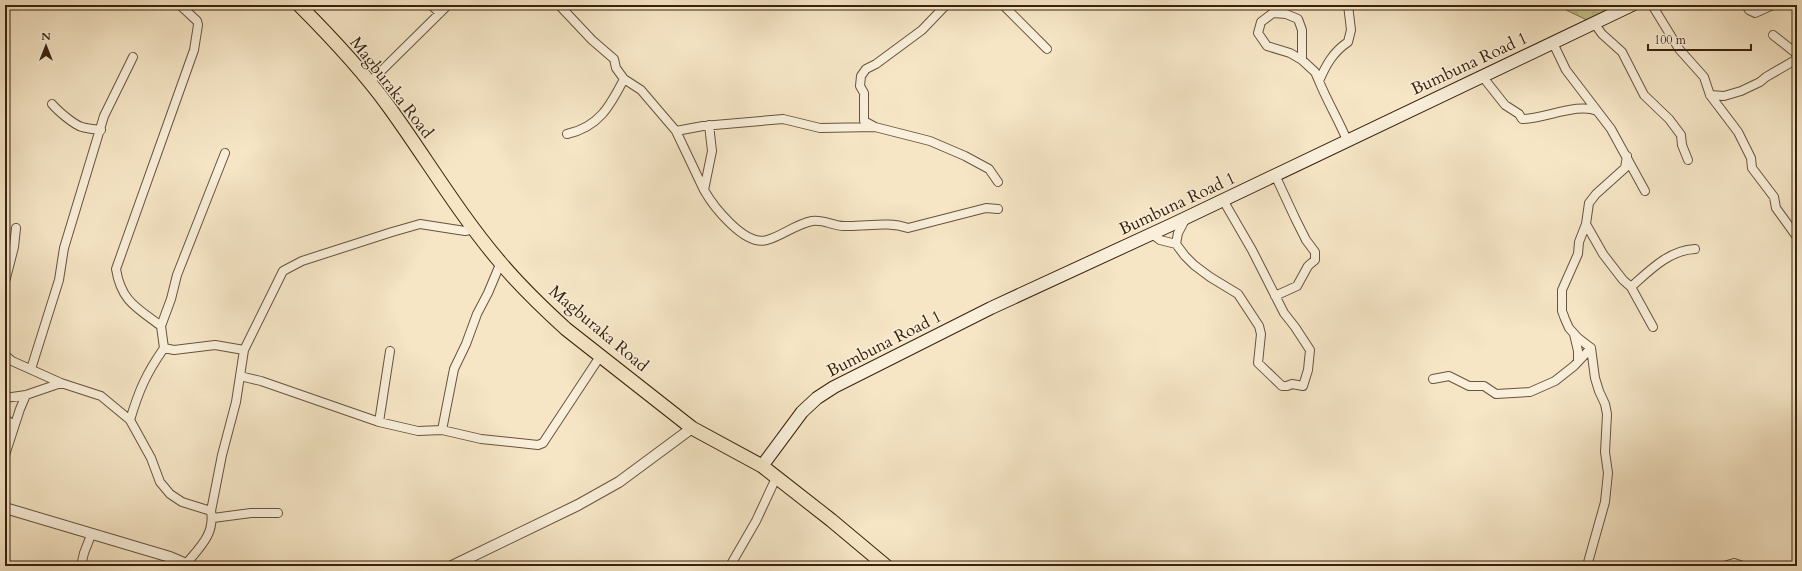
<svg xmlns="http://www.w3.org/2000/svg" width="1802" height="571" font-family="Cardo,serif">
	<defs>
		<pattern id="forest-crowns" width="20" height="18" patternUnits="userSpaceOnUse"><rect width="20" height="18" fill="#c4c390"/><path d="M2 6a3 3 0 1 1 6 0M12 15a3 3 0 1 1 6 0" fill="none" stroke="#a9a77b"/></pattern>
	</defs>
	<rect width="100%" height="100%" fill="#f6e6c6"/>
	<filter id="stains"><feTurbulence type="fractalNoise" baseFrequency=".005" numOctaves="4"/><feColorMatrix values="0 0 0 0 .2 0 0 0 0 .09 0 0 0 0 .02 0 0 0 .5 -.17"/></filter>
	<radialGradient id="worn" r=".72"><stop offset=".6" stop-color="#630" stop-opacity="0"/><stop offset="1" stop-color="#630" stop-opacity=".3"/></radialGradient>
	<path fill="url(#forest-crowns)" stroke="#7e724e" d="M1567,5H1624L1589,21L1566,10Z"/>
	<g fill="none" stroke-linecap="round" stroke-linejoin="round">
		<g stroke="#68533b" stroke-width="10">
			<path id="minor" d="M431,5L440,13
				M559,5L592,40L614,59L616,68L624,79L641,90L676,131L703,126L783,119L820,128L875,127L930,141L965,156L989,169L998,182
				M1003,5L1047,49
				M1652,5L1679,49L1704,77L1710,95L1738,132L1751,158L1752,168L1774,197L1776,208L1797,237
				M1746,5L1749,10L1755,13L1773,5
				M1594,23L1602,34L1622,52L1644,95L1669,119L1681,135L1682,145L1688,160
				M1773,35L1797,54
				M1553,43L1566,70L1611,129L1645,191
				M1302,60V30L1298,19L1286,14L1273,13L1261,22L1258,33L1267,46L1290,53L1302,60L1315,72L1319,81C1326,65 1333,52 1348,42L1351,30L1348,5
				M1482,76L1505,105L1519,114L1522,119C1544,119 1579,102 1597,111
				M1319,81C1327,101 1338,119 1346,138L1342,143
				M369,83L448,5
				M1710,95L1724,96L1741,91L1760,82L1766,77L1797,59
				M52,104C57,110 74,125 82,127C88,129 95,129 101,130
				M709,125L712,151L704,190C713,206 745,247 767,240C782,236 796,224 812,221C823,219 833,226 844,226C866,227 887,221 908,228L986,208L998,209
				M875,127L864,121V93L860,86L861,76L866,69L876,64L922,30L946,5
				M676,131L704,190
				M567,134C599,127 610,106 624,79
				M1186,218L1178,233L1176,244L1185,256L1194,265L1210,277L1238,294L1259,326L1261,334L1258,363L1282,386H1287L1292,384L1303,386L1308,370L1310,350L1295,327L1284,313L1252,250L1223,200
				M1586,224L1603,254L1623,280L1631,287L1653,327
				M1152,234L1160,240L1176,244
				M5,282L14,247L16,228
				M1631,287C1649,271 1669,250 1695,249
				M1275,296L1297,286L1308,266L1315,260V252L1306,240L1295,218L1275,175
				M161,326C137,308 121,301 116,269L194,50L198,25L197,21L180,5
				M1574,334L1578,351V361
				M164,348L174,350L215,345L244,350
				M5,355L12,361L61,383L101,396L130,420L151,458L160,482L170,494L182,502L211,511
				M31,369L59,280L64,248L104,116L133,57
				M240,376L261,381L379,422L418,431L442,430L454,369L466,344L477,314L488,293L501,262
				M1433,379L1449,376L1469,386H1484L1496,394L1530,392L1555,381L1574,366L1591,348L1578,338L1569,328L1565,319L1562,311V290L1578,254L1579,242L1586,224L1589,203L1596,194L1625,168L1627,156
				M5,398L26,395L61,383
				M5,419L14,425
				M130,420C139,390 146,374 164,348L161,326L171,299L177,275L225,153
				M379,422L390,351
				M442,430L481,439L538,445L543,443L601,355
				M5,455L20,409L26,395
				M213,518L251,513H278
				M186,564C200,547 215,534 211,511L222,455L236,402L244,350L283,271L302,261L392,232L420,224L465,231L475,229
				M81,566L84,553L91,535
				M730,566L756,521L776,478
				M1587,566L1605,502L1608,473L1605,452L1607,414L1605,404L1599,391L1595,378L1591,348
				M1724,566L1734,563L1743,566"/>
		</g>
		<g stroke="#68533b" stroke-width="12">
			<path id="tertiary" d="M5,508L170,557L191,566
				M452,566L578,505L619,482L692,428"/>
		</g>
		<g stroke="#39220d" stroke-width="14">
			<path id="secondary" d="M762,466L802,412L817,398L834,387L991,308L1173,224L1632,5"/>
		</g>
		<g stroke="#39220d" stroke-width="15">
			<path id="primary" d="M299,5C331,37 363,71 389,107C426,158 459,214 500,262C520,286 543,308 566,329L692,428L762,466L831,520L886,566"/>
		</g>
		<use href="#minor" stroke="#f9efda" stroke-width="8"/>
		<use href="#tertiary" stroke="#f9efda" stroke-width="10"/>
		<use href="#secondary" stroke="#f9efda" stroke-width="12"/>
		<use href="#primary" stroke="#f6e6c6" stroke-width="13"/>
	</g>
	<g text-anchor="middle" stroke-width="3" stroke-linejoin="round" paint-order="stroke">
		<g font-size="17" fill="#39220d" stroke="#f9efda">
			<text transform="translate(1469 63) rotate(-25)" y="6">Bumbuna Road 1</text>
			<text transform="translate(392 87) rotate(52)" y="6">Magburaka Road</text>
			<text transform="translate(1177 203) rotate(-25)" y="6">Bumbuna Road 1</text>
			<text transform="translate(599 328) rotate(40)" y="6">Magburaka Road</text>
			<text transform="translate(884 343) rotate(-27)" y="6">Bumbuna Road 1</text>
		</g>
	</g>
	<rect width="1802" height="571" fill="none" stroke="#f6e6c6" stroke-width="20"/>
	<rect x="6" y="6" width="1790" height="559" fill="none" stroke="#39220d" stroke-width="2"/>
	<rect x="10" y="10" width="1782" height="551" fill="none" stroke="#39220d"/>
	<g transform="translate(46 46)" stroke="#f9efda" stroke-width="3" paint-order="stroke">
	<path d="M0-3L7 15L0 10L-7 15Z" fill="#39220d"/>
	<text y="-6" font-size="11" font-weight="bold" text-anchor="middle" fill="#39220d">N</text>
	</g>
	<path d="M1648 44v6h103v-6" fill="none" stroke="#39220d" stroke-width="2"/>
	<text x="1654" y="44" font-size="12" fill="#39220d" stroke="#f9efda" stroke-width="3" paint-order="stroke">100 m</text>
	<rect width="100%" height="100%" filter="url(#stains)"/>
	<rect width="100%" height="100%" fill="url(#worn)"/>
</svg>
